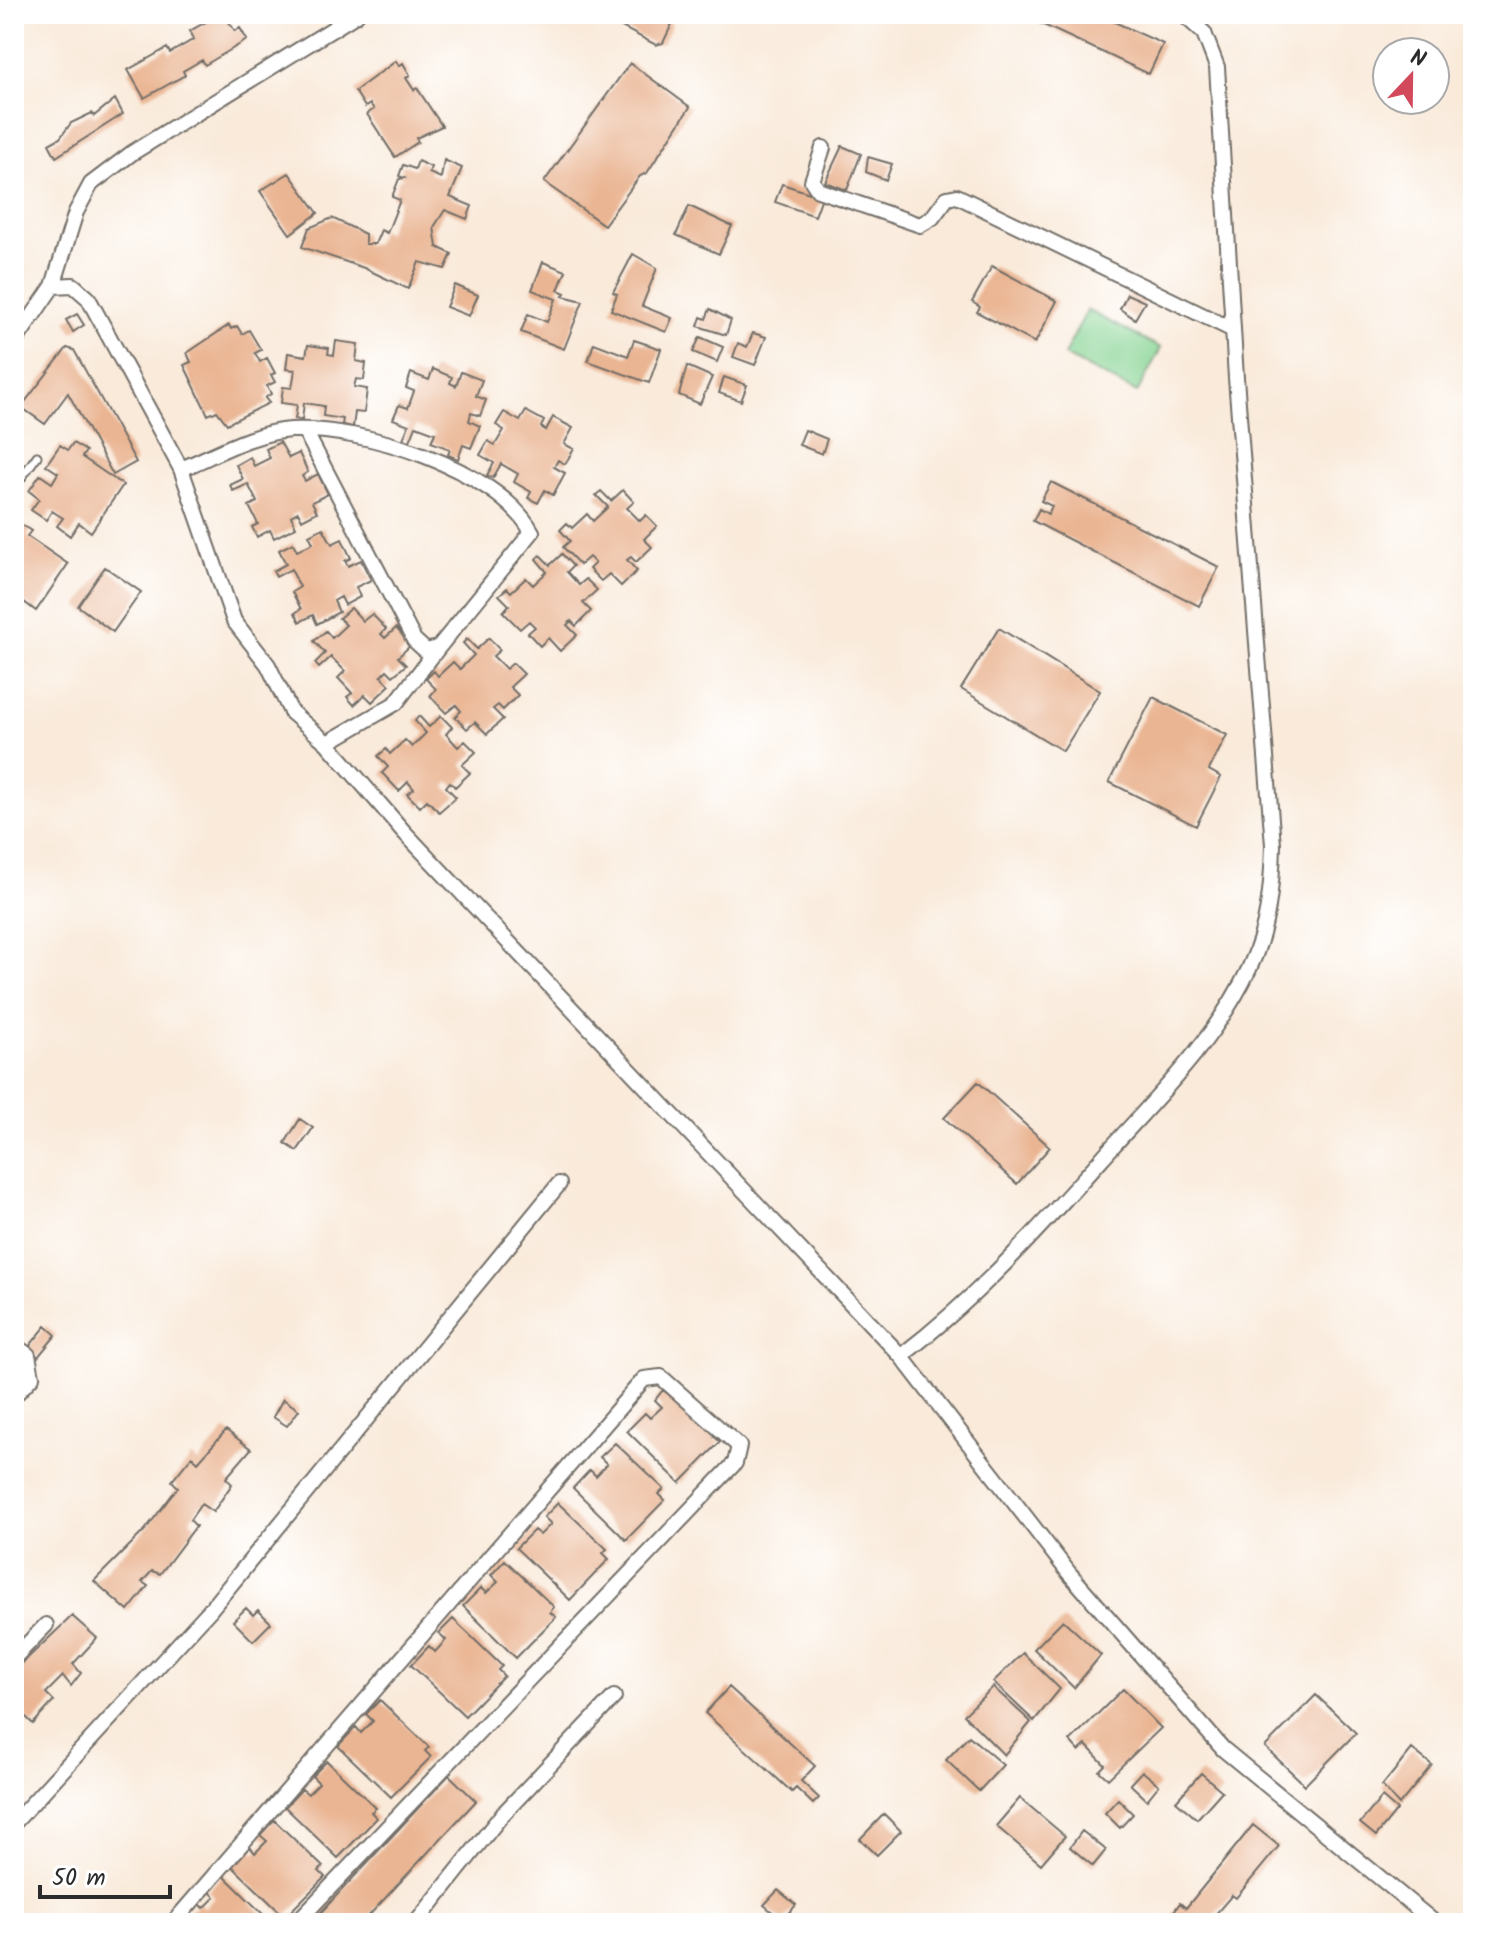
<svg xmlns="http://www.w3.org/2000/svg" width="1487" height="1937" font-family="Kalam,sans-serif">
	<rect width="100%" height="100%" fill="#fff"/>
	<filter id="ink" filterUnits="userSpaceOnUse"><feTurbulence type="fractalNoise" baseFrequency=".0125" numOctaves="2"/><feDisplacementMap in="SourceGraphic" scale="16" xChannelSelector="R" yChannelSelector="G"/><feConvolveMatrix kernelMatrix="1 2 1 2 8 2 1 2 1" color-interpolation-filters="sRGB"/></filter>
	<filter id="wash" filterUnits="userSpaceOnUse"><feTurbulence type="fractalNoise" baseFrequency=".006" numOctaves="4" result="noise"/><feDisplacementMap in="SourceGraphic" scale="32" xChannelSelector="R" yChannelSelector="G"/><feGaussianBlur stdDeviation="1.8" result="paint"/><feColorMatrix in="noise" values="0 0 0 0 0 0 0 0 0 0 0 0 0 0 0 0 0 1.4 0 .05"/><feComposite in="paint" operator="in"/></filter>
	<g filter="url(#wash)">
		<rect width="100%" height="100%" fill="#f9eada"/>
		<path fill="#85d391" stroke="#587f5e" stroke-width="2" d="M1087,310L1161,348L1137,393L1064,355Z"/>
		<g id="blocks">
			<path fill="#eab593" d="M220,14H231L234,19L229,22L235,31L240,28L247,40L205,65L202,60L183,71L185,75L144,98L128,70L167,48L170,53L194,39L190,31Z
				M268,14H290L274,24Z
				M612,14H672L669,21L672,24L663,43L656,45L608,20Z
				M1020,14H1097L1163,44L1149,74Z
				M396,61L399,66L403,63L410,75L406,78L414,90L417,88L442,126L416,138L418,142L395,157L367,114L374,109L370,104L365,107L355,91Z
				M630,63L690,107L647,173L640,176L604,225L544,182Z
				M115,99L123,114L56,157L49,144L60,138L71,123L92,113L94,116Z
				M842,146L861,154L847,190L825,182Z
				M868,157L892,164L886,180L866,172Z
				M444,160L462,168L450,197L472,206L467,219L445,210L434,227L437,247L452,254L445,269L419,262L408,289L364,268L302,247L309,228L332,218L365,234V244H375L381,230L387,233L400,200L392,197L399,179L404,178L399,176L403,165L415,169L418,161L431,167L429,173L441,178Z
				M289,173L318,213L290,234L260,191Z
				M782,184L822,197L815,216L775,202Z
				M689,206L732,226L719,254L676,235Z
				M633,254L657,268L642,306L672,318L666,332L611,310L617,294L613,292Z
				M543,262L566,271L558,290L565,293L563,296L583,301L564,349L521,332L528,314L547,322L556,299L532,290Z
				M992,266L1057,301L1035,343L977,312L980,307L972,302Z
				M455,285L478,295L469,316L446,307Z
				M1127,294L1145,302L1135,319L1120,309Z
				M710,309L731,320L726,335L698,326L701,317L706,319Z
				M77,314L84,325L73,332L66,320Z
				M229,325L231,329L237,326L242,334L249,330L261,350L255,353L260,362L267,358L275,373L271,375L275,382L267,386L271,394L265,398L269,403L227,424L217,411L208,415L184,365L191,362L187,353Z
				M753,333L766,337L755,365L733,357L738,343L747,347Z
				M700,337L723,347L717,362L693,352Z
				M634,340L661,349L649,383L588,361L594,343L628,356Z
				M336,341L358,344L356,361L366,363L364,380L356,379L354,387L367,389L364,413L355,412L353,427L342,425L343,419L323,416L324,406L304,403L302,420L295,419L297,405L281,403L283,387L292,388L295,370L286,369L288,353L306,356L308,345L329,348L328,354L334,355Z
				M67,348L74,350L136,462L113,475L68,393L45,424L21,407Z
				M687,366L712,377L700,404L679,395Z
				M433,369L452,377L450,383L456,386L461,372L482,380L476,396L486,400L480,416L471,413L469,421L480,426L471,448L463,445L458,459L448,455L450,449L431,442L435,433L416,426L410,441L403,439L409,425L393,419L399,405L408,408L414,391L406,388L411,373L429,380Z
				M724,377L747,385L741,401L719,393Z
				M526,411L544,421L541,427L546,430L553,417L573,428L564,444L574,449L565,464L558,460L554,467L565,473L553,495L545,490L538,503L528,498L531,492L514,482L518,474L501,464L493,478L487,475L494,463L480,455L488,441L495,445L504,430L496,425L504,412L520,421Z
				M805,430L827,439L822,454L799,445Z
				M280,442L289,458L299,453L308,472L302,476L305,481L318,474L328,494L312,502L317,512L302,520L298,512L291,516L296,527L274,538L270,530L257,537L252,527L258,524L249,506L257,502L248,484L233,491L230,485L243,479L236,465L250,457L254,466L270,458L266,449Z
				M73,443L86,451L82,457L123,485L91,532L79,523L70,536L57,526L63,518L52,511L46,520L31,510L39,499L29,491L40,475L52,483L58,473L46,465L60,445L68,450Z
				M1051,482L1219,567L1199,606L1033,521L1039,509L1048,514L1052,506L1041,501Z
				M623,490L634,502L627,508L640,521L646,515L657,526L644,539L652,547L636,562L631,557L627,560L637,571L621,586L609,574L601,581L589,569L595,563L589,557L580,565L563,547L570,541L560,530L567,523L572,528L587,514L593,521L608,507L596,495L601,491L611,501Z
				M18,522L31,531L27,536L68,564L36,611L24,602L14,616V528Z
				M323,528L332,544L342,539L351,558L345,561L348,566L361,560L371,580L356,587L360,597L345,605L341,597L334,601L339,612L317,624L313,615L300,622L295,613L301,609L292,592L300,587L291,569L276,577L273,571L286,564L279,550L293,543L297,551L313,543L309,535Z
				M562,554L573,566L567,572L579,585L586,579L597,590L583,603L591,611L576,626L571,621L567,625L577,635L560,651L548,638L540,646L528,633L535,627L529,621L520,629L503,612L509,605L499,595L507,588L511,592L526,578L533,585L547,572L536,559L540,555L550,565Z
				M105,567L141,592L113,632L78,606Z
				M351,608L363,621L372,614L386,629L381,634L385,638L396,628L411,645L398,657L406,665L393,676L387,670L381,676L390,685L372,702L365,695L354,705L347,697L352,693L338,678L345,671L331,657L319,668L315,663L325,653L314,641L326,631L332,638L346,625L339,618Z
				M999,628L1100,691L1063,751L961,689Z
				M489,638L500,650L493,656L506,669L513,663L524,674L510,687L518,695L503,710L498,705L493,709L503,719L487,734L475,722L467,729L455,717L461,711L456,705L446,713L430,696L436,689L426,679L434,671L438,676L453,662L460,669L474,655L463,643L467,639L477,649Z
				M1153,697L1227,735L1209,770L1221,777L1196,826L1109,782Z
				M419,716L429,727L441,716L452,727L446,734L458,747L465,741L476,752L462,765L470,773L455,787L450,782L446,787L456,797L439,812L427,800L420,807L407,794L414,789L408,782L399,791L382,773L388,767L378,756L386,749L390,754L405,740L412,747L426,733L415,721Z
				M978,1082L1050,1147L1017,1184L944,1118Z
				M300,1119L313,1128L297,1151L285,1143Z
				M46,1326L56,1335L38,1357L27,1349Z
				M663,1390L718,1432L714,1436L720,1442L680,1483L627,1431L645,1413L650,1418L662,1407L655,1400Z
				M283,1399L299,1410L287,1426L273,1417Z
				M226,1430L251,1449L226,1478L232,1484L213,1512L201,1504L190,1520L196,1526L160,1574L152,1571L142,1582L148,1586L128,1611L94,1581L145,1530L178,1487L172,1481L192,1456L198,1462Z
				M615,1443L664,1489L659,1494L665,1500L626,1540L573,1488L590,1470L596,1476L607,1464L600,1457Z
				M558,1503L607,1549L603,1553L609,1559L570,1600L516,1548L534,1530L540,1535L551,1524L544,1517Z
				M505,1560L554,1607L550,1612L556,1617L516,1658L463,1606L481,1588L486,1593L498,1582L491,1575Z
				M246,1608L253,1615L258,1610L271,1623L253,1641L233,1621Z
				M72,1616L97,1638L73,1664L81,1673L71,1686L63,1676L46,1693L54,1701L33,1724L24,1715L14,1724V1671Z
				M453,1619L502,1666L498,1670L504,1676L465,1716L411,1665L429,1646L435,1652L446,1640L439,1633Z
				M1063,1620L1101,1655L1074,1688L1034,1649Z
				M1023,1653L1060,1689L1034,1721L993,1682Z
				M729,1687L815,1766L801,1781L819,1798L813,1804L796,1788L792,1792L705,1713Z
				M993,1687L1031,1722L1004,1755L964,1715Z
				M1123,1689L1161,1728L1108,1779L1099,1771L1105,1765L1086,1745L1079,1751L1070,1741Z
				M1316,1695L1356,1733L1305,1785L1265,1747Z
				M380,1700L429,1747L425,1751L431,1757L391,1797L338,1746L356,1727L361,1733L373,1721L366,1714Z
				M969,1736L1003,1765L979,1791L946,1760Z
				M1412,1749L1432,1765L1399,1805L1382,1786Z
				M327,1761L376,1808L371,1812L377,1818L338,1858L285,1807L302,1789L308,1794L319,1783L312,1776Z
				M1142,1771L1159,1785L1147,1800L1130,1784Z
				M1201,1773L1222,1791L1197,1819L1176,1801Z
				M449,1775L476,1801L362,1923H311Z
				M1382,1797L1397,1810L1376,1836L1360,1823Z
				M1020,1798L1065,1836L1041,1864L996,1826Z
				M1118,1799L1133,1814L1120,1828L1105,1813Z
				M884,1814L901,1831L877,1855L860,1839Z
				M274,1820L323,1867L319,1871L325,1877L285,1917L232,1866L250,1847L255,1853L267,1841L260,1835Z
				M1253,1825L1279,1846L1236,1898L1232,1895L1208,1923L1198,1917L1193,1923L1167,1921L1180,1903L1186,1908Z
				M1082,1831L1106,1850L1093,1866L1070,1847Z
				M223,1875L272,1923L181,1921L199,1903L204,1908L215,1897L208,1890Z
				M778,1890L796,1905L783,1921L764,1905Z"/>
		</g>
	</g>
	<g filter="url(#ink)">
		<use href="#blocks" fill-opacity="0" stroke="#736e68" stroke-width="2"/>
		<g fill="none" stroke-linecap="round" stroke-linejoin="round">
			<g stroke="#736e68" stroke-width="11">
				<path id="service" d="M14,488L37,456"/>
			</g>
			<g stroke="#736e68" stroke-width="18">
				<path id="minor" d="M823,148L812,181L818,190L920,225L932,218L947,198L957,196L1233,330
					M53,286L76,212L91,184L132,153L357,14
					M14,343L53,286L73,285L88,298L181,469C215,455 254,432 291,430C360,426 497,468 532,532L438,648L426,651L414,640L305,431
					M181,469L234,621L268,665L291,712L327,743L404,832L901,1356C982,1294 1044,1223 1112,1147C1163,1091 1216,1038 1249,969C1268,929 1272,888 1273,845L1236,378L1217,67L1204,33L1183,14
					M327,743L396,703L438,648
					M14,1345L28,1355L32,1377L14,1396
					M901,1356L1069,1573L1223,1749L1435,1923
					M14,1658L46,1625
					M14,1823L209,1611L559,1184
					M173,1923L644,1379L661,1377L739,1446L735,1463L296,1923
					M416,1923L501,1816L614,1697"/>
			</g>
			<use href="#service" stroke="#fff" stroke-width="7"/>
			<use href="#minor" stroke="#fff" stroke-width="14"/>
		</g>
	</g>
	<rect width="1487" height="1937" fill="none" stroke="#fff" stroke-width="48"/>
	<g transform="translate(1411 76) rotate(22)"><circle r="38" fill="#ffffff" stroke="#aaaaaa" stroke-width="2"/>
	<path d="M0-6L14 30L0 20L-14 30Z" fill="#d1495b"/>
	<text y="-12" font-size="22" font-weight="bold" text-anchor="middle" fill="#2b2b2b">N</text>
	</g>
	<path d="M40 1885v12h130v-12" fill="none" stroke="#2b2b2b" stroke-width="4"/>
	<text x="52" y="1885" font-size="24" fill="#2b2b2b" stroke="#ffffff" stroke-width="6" paint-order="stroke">50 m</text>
</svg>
